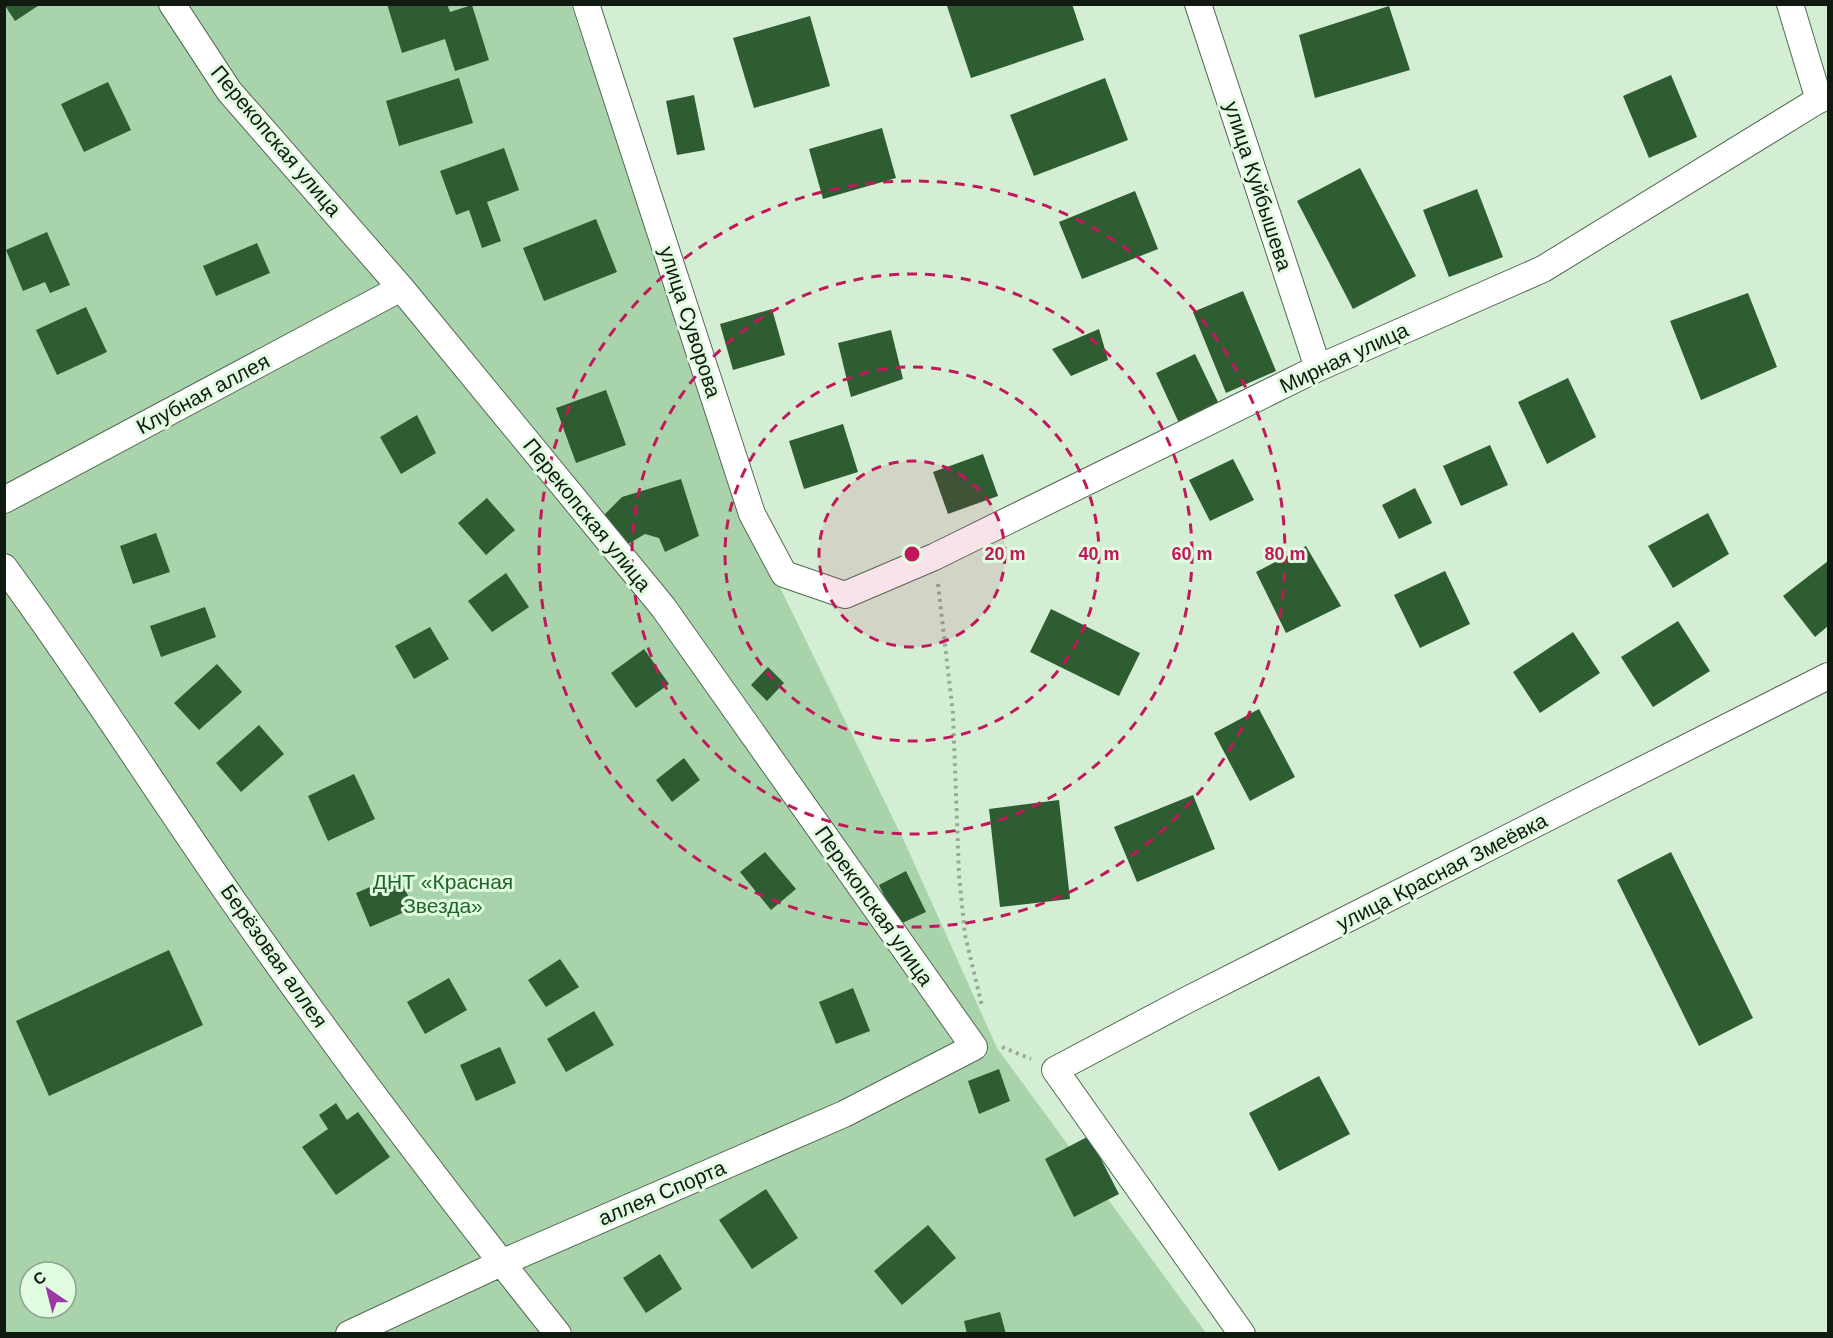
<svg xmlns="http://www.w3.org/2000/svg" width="1833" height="1338" font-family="Arial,sans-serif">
	<rect width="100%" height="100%" fill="#d4eed4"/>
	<path fill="#a9d3aa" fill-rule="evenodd" d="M5,5H571L745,516L905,843L997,1048L1206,1333L5,1334ZM30,1272H66V1308H30Z"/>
	<path fill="#2d5d31" d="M4,4H41L15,21Z
		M387,4H447L450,12L472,5L489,60L455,71L445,39L402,53Z
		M1072,4L1084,40L971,78L947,6Z
		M1389,6L1410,70L1315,98L1299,35Z
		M810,16L830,86L754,108L733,38Z
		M1671,75L1697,137L1649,158L1623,96Z
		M459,78L473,123L399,146L386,101Z
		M1105,78L1128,140L1034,176L1010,115Z
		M108,82L131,130L84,152L61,104Z
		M694,95L705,150L677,155L666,101Z
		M882,128L896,178L823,199L809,149Z
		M504,148L519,190L487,202L501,241L482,248L469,210L456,215L440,171Z
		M1360,168L1416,276L1353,309L1297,201Z
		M1477,189L1503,257L1449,277L1423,210Z
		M1135,191L1158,249L1082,279L1059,222Z
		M596,219L617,272L544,301L523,248Z
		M47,232L70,285L50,293L45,282L23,291L6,250Z
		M257,243L270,273L216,296L203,266Z
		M1243,291L1276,371L1226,393L1193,312Z
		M1748,293L1777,367L1701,400L1670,321Z
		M86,307L107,352L57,375L36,330Z
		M772,309L785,355L733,370L720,324Z
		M1099,329L1108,360L1071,376L1052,349Z
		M891,330L903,379L851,397L838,343Z
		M1195,354L1219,404L1179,423L1156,373Z
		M1568,378L1596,437L1547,464L1518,402Z
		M606,390L626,445L576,463L556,408Z
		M417,415L436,453L401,474L380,437Z
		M843,424L858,472L804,489L789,441Z
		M1490,445L1508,485L1461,506L1443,466Z
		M983,454L998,496L948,514L933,472Z
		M1233,459L1254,500L1210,521L1189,480Z
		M681,479L699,536L665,552L659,538L645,534L621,548L598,521L622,497Z
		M1415,488L1432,523L1399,539L1382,505Z
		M487,498L515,530L486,555L458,523Z
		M1708,513L1729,554L1673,588L1648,546Z
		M156,533L170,572L133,584L120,546Z
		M1306,546L1341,606L1286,633L1256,572Z
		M1828,561V626L1815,637L1783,596Z
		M1445,571L1470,624L1420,648L1394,595Z
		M506,573L529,607L492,632L468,601Z
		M205,607L216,637L161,657L150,626Z
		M1051,609L1140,653L1119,696L1030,652Z
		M1678,621L1710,671L1653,707L1621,657Z
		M430,627L449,659L414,679L395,646Z
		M1573,632L1600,673L1540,713L1513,672Z
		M644,649L669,684L636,708L611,673Z
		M217,664L242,692L199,730L174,703Z
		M768,667L784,683L767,701L751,685Z
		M1259,709L1295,777L1250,801L1214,733Z
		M259,725L284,754L241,792L216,763Z
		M684,758L700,780L672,802L656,780Z
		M354,774L375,819L328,841L308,796Z
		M1193,795L1215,849L1137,882L1114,827Z
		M1059,800L1070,899L1000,907L989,809Z
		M765,852L796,889L771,910L740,872Z
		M1671,852L1753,1018L1699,1046L1617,880Z
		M906,871L926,912L898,925L879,885Z
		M398,875L414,908L370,927L356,893Z
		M169,950L203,1025L49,1096L16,1021Z
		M560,959L579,987L546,1007L528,980Z
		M449,978L467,1010L425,1034L407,1002Z
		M853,988L870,1031L836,1044L819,1002Z
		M594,1011L614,1045L566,1072L547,1039Z
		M500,1047L516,1083L476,1101L460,1065Z
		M999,1069L1010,1101L979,1114L968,1081Z
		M1319,1076L1350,1134L1279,1171L1249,1113Z
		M336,1103L347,1120L358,1112L390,1157L336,1195L302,1147L328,1129L319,1115Z
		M1089,1136L1119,1194L1074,1217L1045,1159Z
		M766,1189L798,1238L752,1269L719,1220Z
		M928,1225L956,1258L902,1305L874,1271Z
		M660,1254L682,1289L646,1313L623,1278Z
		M1000,1312L1006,1334H967L964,1321Z"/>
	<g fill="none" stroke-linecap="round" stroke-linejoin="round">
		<g stroke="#526953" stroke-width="28">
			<path id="street" d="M172,4L229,91L401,288L663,607L974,1047L844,1114L501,1263L349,1334
				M586,4L752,514L784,574L845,595L934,557L1318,368L1543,269L1828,94
				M1198,4L1318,368
				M1790,4L1819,100
				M4,500L401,288
				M4,567C87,680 161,798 241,912C342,1056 448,1196 558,1334
				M1242,1334L1055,1070L1183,1002L1828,676"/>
		</g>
		<path stroke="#96ab96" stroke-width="4" stroke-dasharray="3 4.5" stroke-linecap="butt" d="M938,584L953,714L959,875L965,935L982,1006
			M1002,1047L1031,1059"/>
		<use href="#street" stroke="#fff" stroke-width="26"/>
	</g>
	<circle cx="912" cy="554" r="93" fill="#c2185b" fill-opacity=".12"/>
	<g fill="none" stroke="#c2185b" stroke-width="3" stroke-dasharray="10 8">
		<circle cx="912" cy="554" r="93"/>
		<circle cx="912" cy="554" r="187"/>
		<circle cx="912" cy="554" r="280"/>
		<circle cx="912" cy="554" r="373"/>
	</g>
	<g text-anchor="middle" stroke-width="6" stroke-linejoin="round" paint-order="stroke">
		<g font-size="21" fill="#111a11" stroke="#e1fbe1">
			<text transform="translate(276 141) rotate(50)" y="7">Перекопская улица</text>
			<text transform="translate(1258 186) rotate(72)" y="7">улица Куйбышева</text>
			<text transform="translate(690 322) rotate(72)" y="7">улица Суворова</text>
			<text transform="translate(1344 358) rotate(-25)" y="7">Мирная улица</text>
			<text transform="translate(203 394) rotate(-28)" y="7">Клубная аллея</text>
			<text transform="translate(587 515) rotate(51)" y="7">Перекопская улица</text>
			<text transform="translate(1442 872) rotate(-27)" y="7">улица Красная Змеёвка</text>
			<text transform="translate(874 906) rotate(55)" y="7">Перекопская улица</text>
			<text transform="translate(274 956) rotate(55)" y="7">Берёзовая аллея</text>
			<text transform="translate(662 1193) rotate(-23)" y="7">аллея Спорта</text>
		</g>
		<g font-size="21" fill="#1e6528" stroke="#e1fbe1">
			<text x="443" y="889">ДНТ «Красная<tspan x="443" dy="24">Звезда»</tspan></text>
		</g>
	</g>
	<circle cx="912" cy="554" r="9" fill="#c2185b" stroke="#e1fbe1" stroke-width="3"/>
	<g font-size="18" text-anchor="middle" font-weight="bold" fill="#c2185b" stroke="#e1fbe1" stroke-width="6" stroke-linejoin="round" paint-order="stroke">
		<text x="1005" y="560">20 m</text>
		<text x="1099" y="560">40 m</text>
		<text x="1192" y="560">60 m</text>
		<text x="1285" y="560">80 m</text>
	</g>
	<rect width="1833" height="1338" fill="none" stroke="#111a11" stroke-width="12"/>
	<g transform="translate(48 1290) rotate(325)"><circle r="28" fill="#e1fbe1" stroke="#8ea18e" stroke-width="1.5"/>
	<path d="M0-4.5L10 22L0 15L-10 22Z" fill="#9c3aa1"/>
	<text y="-9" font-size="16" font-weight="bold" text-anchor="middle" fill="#111a11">С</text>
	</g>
</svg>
